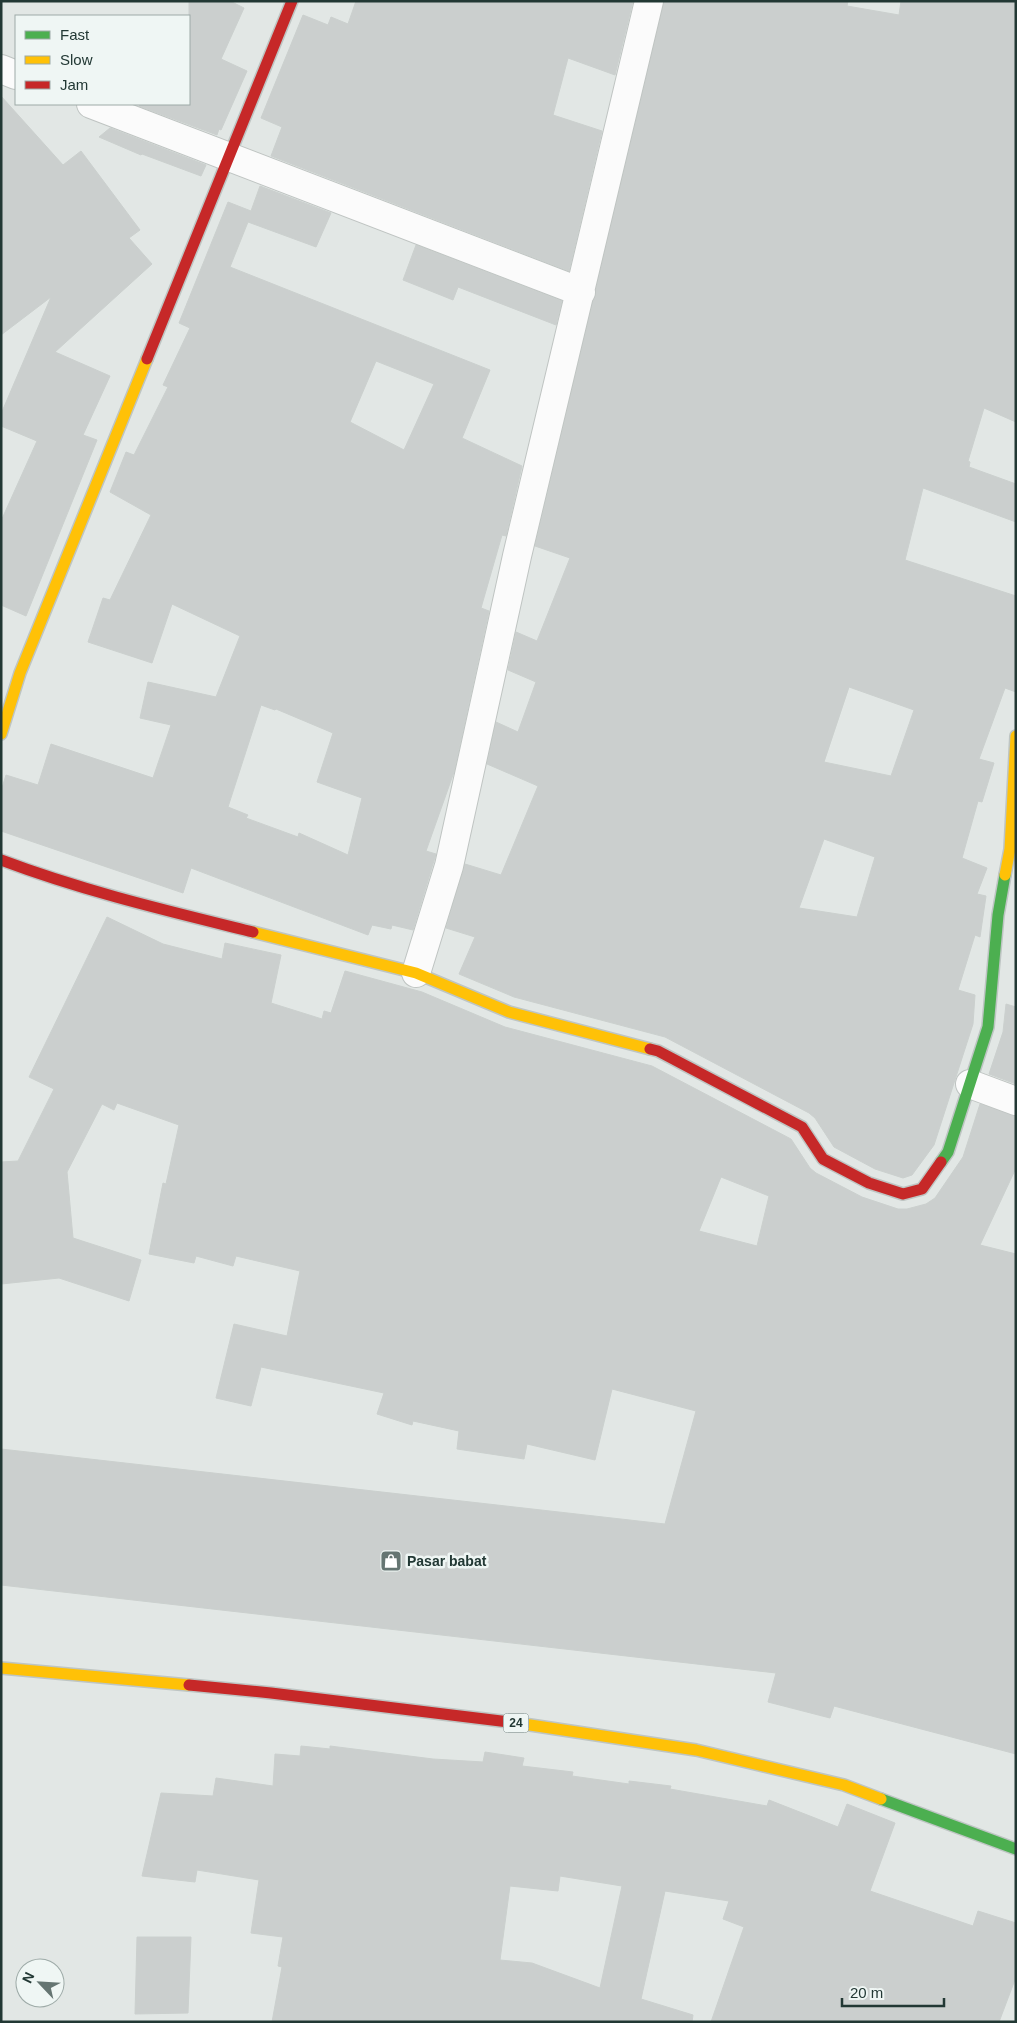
<svg xmlns="http://www.w3.org/2000/svg" width="1017" height="2023" font-family="Helvetica,sans-serif">
	<rect width="100%" height="100%" fill="#e2e7e5"/>
	<path fill="#cbcfce" stroke="#cbd0ce" fill-rule="evenodd" d="M189,1H230L244,8L221,59L247,71L221,130L219,129L217,135L139,106L142,104H189Z
		M356,1H633L615,75L568,58L553,115L602,131L569,271L271,156L282,127L261,118L303,15L328,25L331,17L348,24Z
		M664,1H848L847,6L899,15L901,1H1016V422L984,408L968,461L970,462L969,467L1016,484V522L923,488L905,560L1016,596V692L1005,688L979,759L994,763L982,802L978,801L962,858L987,868L977,894L986,896L980,937L975,935L958,990L975,995L973,1024L934,1145L912,1175L903,1178L875,1169L834,1147L815,1118L809,1113L665,1037L514,997L459,974L475,937L446,928L465,864L501,875L538,786L487,764L496,722L518,732L536,682L508,670L516,632L537,641L570,558L535,546ZM849,687L914,710L891,776L824,762ZM824,839L875,857L857,917L799,908Z
		M1,96L63,165L81,151L140,230L129,238L152,264L55,352L110,376L83,435L97,440L26,616L1,605V521L37,441L1,426V414L51,297L1,335Z
		M110,128L206,165L201,176L142,154L141,155L99,137Z
		M260,186L331,213L316,247L248,222L230,267L490,370L462,438L522,466L506,536L502,535L481,608L489,611L454,772L426,851L436,854L413,930L392,925L391,929L372,925L368,935L191,868L183,893L1,831V791L6,775L38,785L51,744L153,778L171,725L140,718L148,682L216,697L240,636L172,604L152,663L88,642L103,598L110,600L151,515L110,492L126,452L134,455L168,387L163,385L190,328L179,323L228,202L251,211ZM376,361L434,384L404,450L350,422ZM261,705L275,710L276,709L333,733L317,782L362,798L348,855L299,833L298,837L246,818L248,815L228,807Z
		M416,245L562,301L556,325L458,287L453,300L403,280Z
		M107,917L163,944L222,959L225,943L281,955L271,1003L322,1019L324,1011L331,1013L345,971L422,992L505,1027L652,1066L791,1139L810,1168L816,1173L862,1197L898,1209H907L926,1204L935,1198L963,1157L980,1104L1016,1116V1168L980,1245L1016,1254V1754L834,1706L830,1718L768,1702L776,1673L1,1585V1449L665,1524L696,1411L612,1389L595,1460L527,1444L524,1459L457,1449L459,1431L413,1421L412,1425L377,1414L384,1393L261,1367L251,1406L216,1398L234,1324L287,1336L300,1271L236,1256L233,1266L196,1256L194,1263L149,1254L163,1183L166,1184L179,1125L117,1103L114,1110L102,1104L67,1172L73,1238L141,1260L129,1301L59,1278L1,1284V1162L18,1161L54,1089L29,1077ZM721,1177L769,1196L757,1246L699,1231Z
		M1006,1004L1016,1007V1084L989,1074L1003,1032Z
		M301,1746L330,1749V1746L433,1759L483,1762L485,1752L524,1758L522,1766L573,1772L572,1776L629,1784V1781L671,1786L670,1789L767,1806L769,1800L838,1827L847,1804L895,1823L870,1891L973,1926L978,1911L1016,1923V1977L999,2022H711L744,1927L723,1919L729,1901L665,1891L641,1999L693,2015L692,2022H272L282,1967L278,1966L283,1937L251,1933L259,1880L197,1870L195,1882L142,1876L161,1793L213,1796L216,1778L273,1786L275,1754L300,1756ZM560,1876L622,1886L600,1988L532,1963L500,1960L510,1886L558,1891Z
		M137,1937H191L188,2013L135,2014Z"/>
	<g fill="none" stroke-linecap="round" stroke-linejoin="round">
		<g stroke="#bfc4c2" stroke-width="30">
			<path id="street" d="M1,69L16,75
				M91,104L581,292
				M416,973L449,866L517,556L649,1
				M970,1084L1016,1101"/>
		</g>
		<g stroke="#bec5c3" stroke-width="14">
			<path id="fast" d="M941,1162L948,1152L988,1027L998,915L1005,875
				M881,1799L1016,1849"/>
		</g>
		<g stroke="#bec5c3" stroke-width="14">
			<path id="slow" d="M1,734L20,673L147,359
				M1005,875L1010,849L1016,736
				M253,932L416,973L509,1012L650,1049
				M1,1668L189,1685
				M517,1723L696,1750L844,1785L881,1799"/>
		</g>
		<g stroke="#bec5c3" stroke-width="14">
			<path id="jam" d="M147,359L292,1
				M1,860C83,891 168,911 253,932
				M650,1049L658,1051L802,1127L823,1159L869,1183L903,1194L922,1189L941,1162
				M189,1685L271,1693L517,1723"/>
		</g>
		<use href="#street" stroke="#fbfbfb" stroke-width="28"/>
		<use href="#fast" stroke="#4caf50" stroke-width="11"/>
		<use href="#slow" stroke="#ffc107" stroke-width="11"/>
		<use href="#jam" stroke="#c62828" stroke-width="11"/>
	</g>
	<defs>
		<g id="shop-square" transform="scale(1.125)"><rect x="-9" y="-9" width="18" height="18" rx="4" fill="#657572" stroke="#eff6f4"/><path d="M-5-2.5h2.3a2.7 3.5 0 0 1 5.4 0H5L5.5 6h-11ZM-1.5-2.5h3a1.5 2.3 0 0 0-3 0Z" fill="#fff"/></g>
	</defs>
	<g fill-rule="evenodd">
		<use href="#shop-square" x="391" y="1561"/>
	</g>
	<g text-anchor="middle" stroke-width="5" stroke-linejoin="round" paint-order="stroke">
		<rect fill="#eff6f4" stroke="#60716e" stroke-width="1" x="503.5" y="1713.5" width="25" height="19" rx="4"/>
		<g font-size="12" font-weight="bold" fill="#223834">
			<text x="516" y="1727">24</text>
		</g>
		<g font-size="14" font-weight="bold" fill="#223834" stroke="#eff6f4" text-anchor="start">
			<text x="407" y="1566">Pasar babat</text>
		</g>
	</g>
	<rect width="1017" height="2023" fill="none" stroke="#223834" stroke-width="5"/>
	<rect x="15" y="15" width="175" height="90" fill="#eff6f4" stroke="#9daaa7"/>
	<rect x="25" y="31" width="25" height="8" fill="#4caf50" stroke="#9daaa7"/>
	<text x="60" y="40" font-size="15" fill="#223834">Fast</text>
	<rect x="25" y="56" width="25" height="8" fill="#ffc107" stroke="#9daaa7"/>
	<text x="60" y="65" font-size="15" fill="#223834">Slow</text>
	<rect x="25" y="81" width="25" height="8" fill="#c62828" stroke="#9daaa7"/>
	<text x="60" y="90" font-size="15" fill="#223834">Jam</text>
	<g transform="translate(40 1983) rotate(295)"><circle r="24" fill="#eff6f4" stroke="#9daaa7"/>
	<path d="M0-4L9 19L0 12L-9 19Z" fill="#657572"/>
	<text y="-8" font-size="14" font-weight="bold" text-anchor="middle" fill="#223834">N</text>
	</g>
	<path d="M842 1998v8h102v-8" fill="none" stroke="#223834" stroke-width="2.5"/>
	<text x="850" y="1998" font-size="15" fill="#223834" stroke="#eff6f4" stroke-width="4" paint-order="stroke">20 m</text>
</svg>
